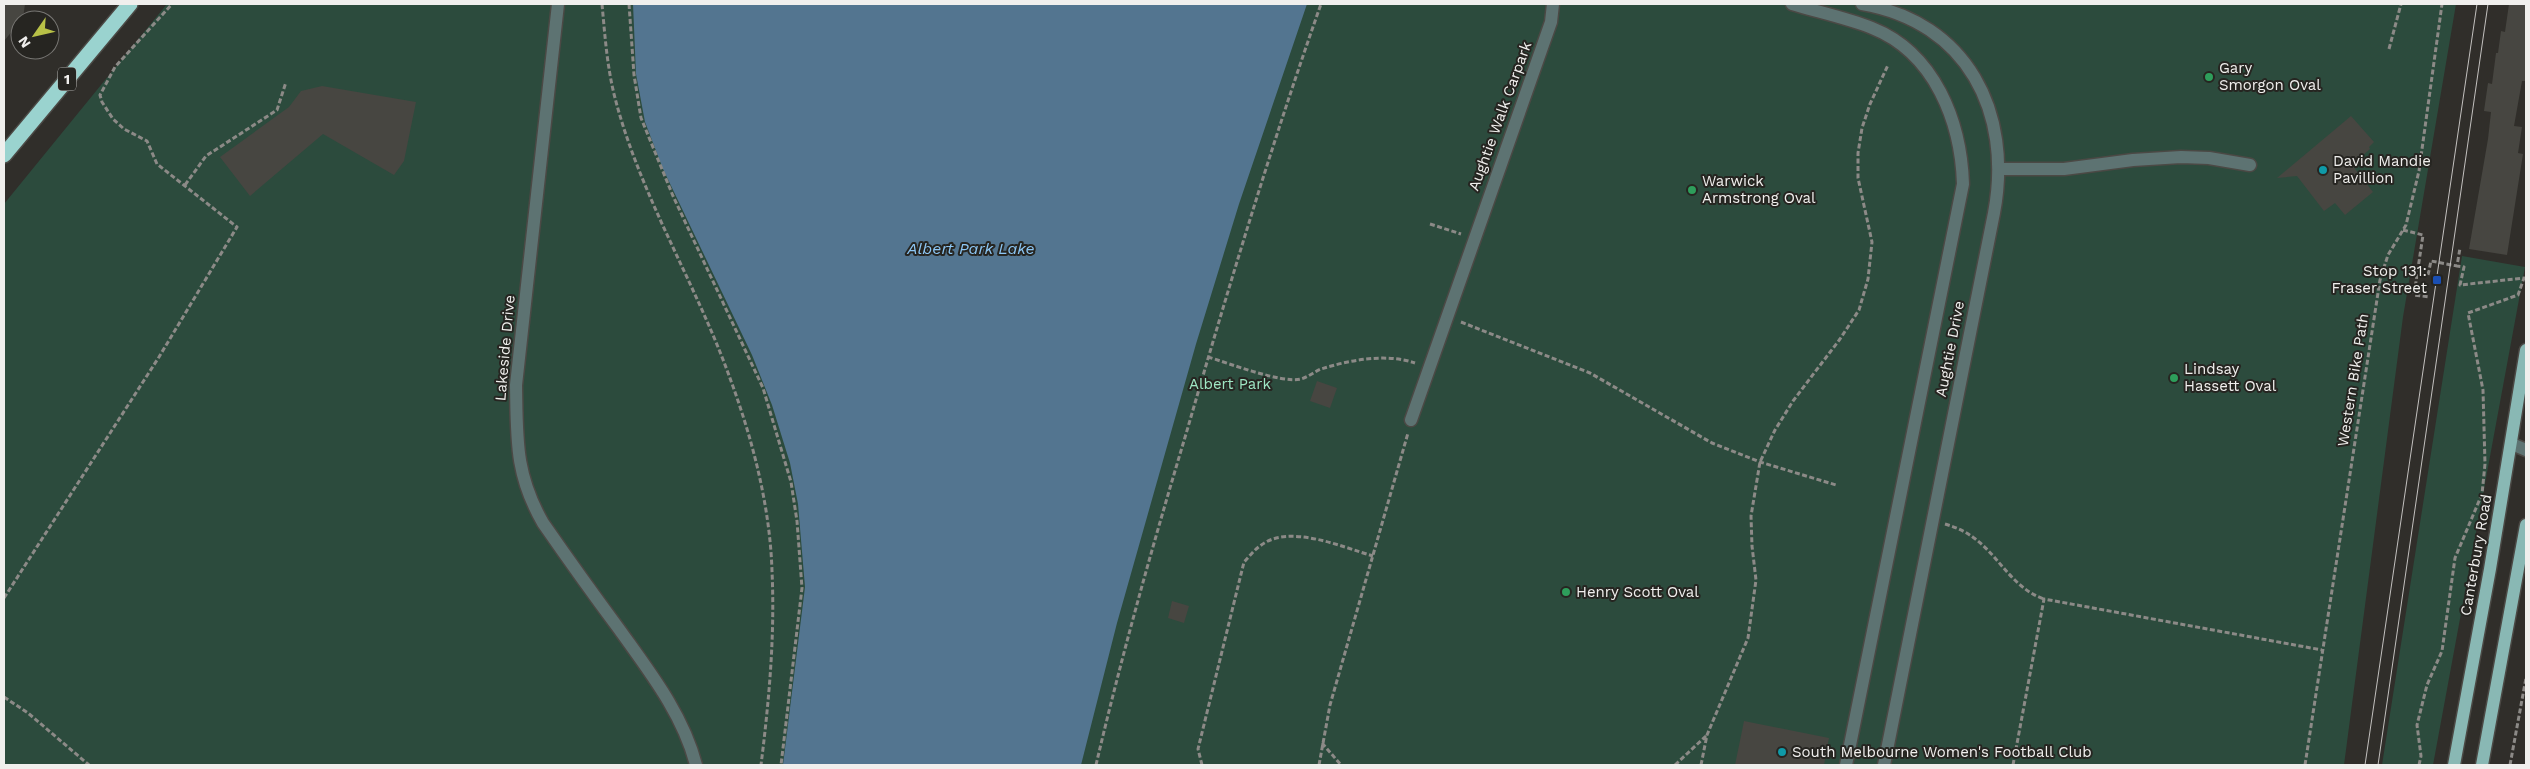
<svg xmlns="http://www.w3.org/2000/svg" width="2530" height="769" font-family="'Work Sans',sans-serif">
	<rect width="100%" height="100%" fill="#302e2a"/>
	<path fill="#2c4b3d" d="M167,4H2456L2403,317L2344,765H4V204Z
		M2462,256L2525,267L2433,765H2382Z"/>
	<path fill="#537590" d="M633,4H1307L1239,204L1196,344L1117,623L1081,765H783L805,587L798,504L790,463L772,405L752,355L663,169L645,122L636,74Z"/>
	<path fill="#474641" d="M4,4H25L23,18L4,41Z
		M2509,4H2526V81H2522L2514,126L2522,127L2518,153L2523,154L2507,255L2469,249L2488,139L2491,112L2484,111L2488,83L2492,84L2496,53H2498L2501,31L2505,32Z
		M322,86L416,102L404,161L394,175L323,134L250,196L220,157L289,107L301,91Z
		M2351,116L2374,142L2369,147L2370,149L2352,165L2373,192L2345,215L2335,203L2324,211L2297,176L2277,178Z
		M1317,381L1337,388L1330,408L1310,401Z
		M1172,601L1189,606L1184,623L1168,618Z
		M1744,721L1829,738L1824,765H1735Z"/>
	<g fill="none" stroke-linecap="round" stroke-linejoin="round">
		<g stroke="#4b4945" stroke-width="15">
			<path id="minor" d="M558,4L516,385C517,440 515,474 543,523C568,559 593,594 619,629C649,671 683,714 696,765
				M1792,4C1818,12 1847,18 1872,28C1935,53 1961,122 1963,184L1846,765
				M1862,4C1967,22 2013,112 1994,213L1884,765
				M1999,169H2064L2133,160L2181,157L2209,158L2250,165
				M1411,420L1551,22L1553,4
				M2512,444L2526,450"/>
		</g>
		<g stroke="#4b4945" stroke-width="15">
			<path id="major" d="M2454,765L2490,569L2526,350
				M2482,765L2526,525"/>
		</g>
		<g stroke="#4b4945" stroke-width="18">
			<path id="highway" d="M4,155L130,4"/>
		</g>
		<path stroke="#8c8a87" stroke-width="3" stroke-dasharray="5 2.5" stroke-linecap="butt" d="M602,4C605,36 607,67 615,98C641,198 697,285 731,381C753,441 770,507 772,571C775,636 769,701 761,765
			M629,4L634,75L641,118L673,196L763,388L791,482L797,521L802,588L781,765
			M2389,49L2401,4
			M185,185L206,156L277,110L286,82
			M1430,224L1461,234
			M2403,230L2423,235L2414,295L2430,297
			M2428,275L2431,261L2457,266
			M1461,322L1590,373L1712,443L1760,462L1836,485
			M1208,357C1228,363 1283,384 1301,379C1308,377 1314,372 1321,369C1350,360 1386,353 1415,363
			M1945,524C1955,527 1965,531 1974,538C2000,557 2012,588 2044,599
			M4,598L159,357L237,227L157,164L147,141L124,129L113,119L102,102L100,95L115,67L172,4
			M4,697L28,713L89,765
			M1322,743L1341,765
			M1096,765C1122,654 1153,544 1186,434C1228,289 1271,146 1321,4
			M1202,765L1198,749L1244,562C1249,557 1254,550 1260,546C1288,523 1342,547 1373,556
			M1319,765L1330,705L1408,433
			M1675,765L1706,736
			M1701,765L1707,735L1748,638L1756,580L1752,546L1751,516L1760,462L1775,430L1793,401L1840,339L1859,310L1868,279L1872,242L1858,178V153L1862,128L1870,104L1888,65
			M2013,765L2044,599L2322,650
			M2305,765L2380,280L2388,255L2406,225L2419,171L2442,4
			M2419,765L2421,756L2417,725L2427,685L2442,651L2455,558L2482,494L2485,464L2483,390L2468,313L2518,295L2524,278L2460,285L2464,267L2457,266L2460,248
			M2510,765L2526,678"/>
		<use href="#minor" stroke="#5d7372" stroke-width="12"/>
		<use href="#major" stroke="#89b8b4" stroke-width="12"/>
		<use href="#highway" stroke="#9ad3cf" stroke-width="15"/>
		<path stroke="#c3c1bf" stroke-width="1" d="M2365,765L2477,4
			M2378,765L2488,4"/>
	</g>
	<g fill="#2e9e5b" stroke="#262521" stroke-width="2">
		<circle cx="2209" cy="77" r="5"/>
		<circle cx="1692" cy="190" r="5"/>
		<circle cx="2174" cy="378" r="5"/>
		<circle cx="1566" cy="592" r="5"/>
	</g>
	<g fill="#0f9aa8" stroke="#262521" stroke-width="2">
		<circle cx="2323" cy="170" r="5"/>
		<circle cx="1782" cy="752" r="5"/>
	</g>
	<rect fill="#1a4fb4" stroke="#262521" stroke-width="2" x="2432" y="275" width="10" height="10" rx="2.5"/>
	<g text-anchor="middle" stroke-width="4" stroke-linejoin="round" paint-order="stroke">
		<rect fill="#262521" stroke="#b3b2b0" stroke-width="1" x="58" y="67.5" width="18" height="23" rx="4"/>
		<g font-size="14" font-weight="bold" fill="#f0efed">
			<text x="67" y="84">1</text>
		</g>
		<g font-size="15" fill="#f0efed" stroke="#262521" text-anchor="start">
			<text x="2219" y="73">Gary<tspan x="2219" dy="17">Smorgon Oval</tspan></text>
			<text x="2333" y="166">David Mandie<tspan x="2333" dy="17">Pavillion</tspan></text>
			<text x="1702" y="186">Warwick<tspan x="1702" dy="17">Armstrong Oval</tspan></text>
			<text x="2427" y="276" text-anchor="end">Stop 131:<tspan x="2427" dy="17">Fraser Street</tspan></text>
			<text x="2184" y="374">Lindsay<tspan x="2184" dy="17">Hassett Oval</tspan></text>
			<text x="1576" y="597">Henry Scott Oval</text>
			<text x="1792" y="757">South Melbourne Women's Football Club</text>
		</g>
		<g font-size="15" fill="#f0efed" stroke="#262521">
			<text transform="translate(1500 116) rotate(-70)" y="5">Aughtie Walk Carpark</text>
			<text transform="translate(505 348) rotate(-85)" y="5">Lakeside Drive</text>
			<text transform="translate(1950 349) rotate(-79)" y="5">Aughtie Drive</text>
			<text transform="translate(2353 380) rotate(-81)" y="5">Western Bike Path</text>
			<text transform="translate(2476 555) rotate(-80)" y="5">Canterbury Road</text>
		</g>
		<g font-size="15" fill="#9ee7c4" stroke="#262521">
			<text x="1230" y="389">Albert Park</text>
		</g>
		<g font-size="16" font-style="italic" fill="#8dc7f5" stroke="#262521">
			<text x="971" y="254">Albert Park Lake</text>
		</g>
	</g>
	<rect width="2530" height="769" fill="none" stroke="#f0efed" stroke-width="10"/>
	<g transform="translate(35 35) rotate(236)"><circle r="24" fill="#262521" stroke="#777673"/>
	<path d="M0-4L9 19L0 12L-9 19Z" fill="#b8c147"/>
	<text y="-8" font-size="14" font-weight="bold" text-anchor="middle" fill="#f0efed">N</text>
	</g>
</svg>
